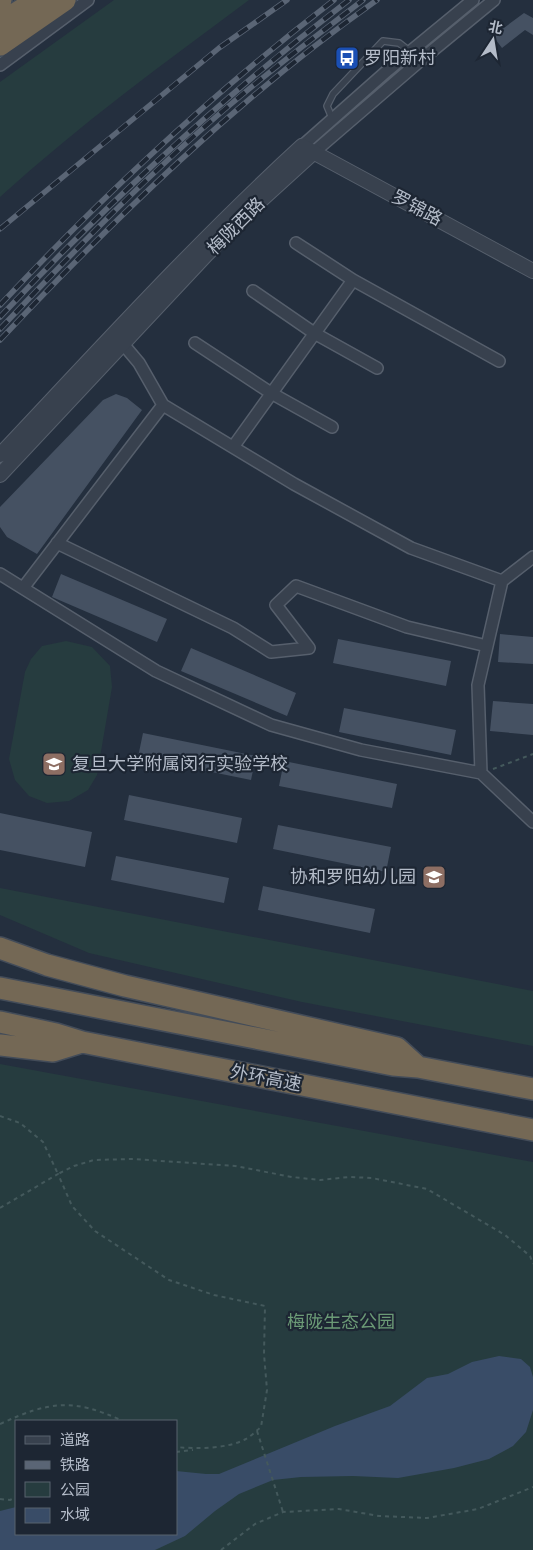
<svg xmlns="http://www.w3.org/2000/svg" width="533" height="1550" font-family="Helvetica,'Noto Sans SC',sans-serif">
	<rect width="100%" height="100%" fill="#242f3e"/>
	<path fill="#263c3f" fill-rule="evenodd" d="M114,0H249C164,63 78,126 0,197V82Z
		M66,641L92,647L110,666L112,687L97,775L88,790L69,801L47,803L29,796L15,780L9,759L25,672L31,659L42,646Z
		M0,888L533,991V1046L302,1002L89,953L0,915Z
		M0,1064L533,1162V1550H0ZM16,1421H176V1534H16Z"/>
	<path fill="#394c67" d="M499,1356L521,1359L530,1367L533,1377V1410L526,1432L513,1446L489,1459L454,1468L398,1478L353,1476L301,1477L273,1480L239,1494L215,1511L185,1536L155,1550H0V1511L16,1507V1534H176V1471L206,1474H219L335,1426L390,1406L427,1378L448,1374L472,1362Z"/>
	<path fill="#455162" d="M524,13L533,18V35L525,30L502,48L493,36Z
		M116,394L127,398L142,410L37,554L7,537L0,527V507L103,400Z
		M61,574L167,619L157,642L52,597Z
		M500,634L533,637V664L498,662Z
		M338,639L451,661L446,686L333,663Z
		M191,648L296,693L287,716L181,671Z
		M493,701L533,704V735L490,731Z
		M344,708L456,730L451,755L339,732Z
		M143,733L256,756L251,780L138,757Z
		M284,761L397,784L392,808L279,786Z
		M129,795L242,818L237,843L124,820Z
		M0,813L92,832L85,867L0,850Z
		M278,825L391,847L386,872L273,849Z
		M116,856L229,878L224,903L111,880Z
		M263,886L375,909L370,933L258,910Z"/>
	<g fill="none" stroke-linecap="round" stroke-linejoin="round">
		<g stroke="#565f6c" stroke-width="8">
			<path id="service" d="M332,118L327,106L333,94L383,41L399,43L421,60"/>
		</g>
		<g stroke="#565f6c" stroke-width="14">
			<path id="minor" d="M0,65L88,0
				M302,146L388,70L473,0
				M314,152L421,60L494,0
				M296,243L353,280
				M253,291L314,333L377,368
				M195,343L271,393L332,427
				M123,344L139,363L163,405L294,484L411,548L502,581
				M233,447L353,280L499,361
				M57,543L233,628L271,652L309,648L276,605L296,586L407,627L487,646
				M0,574L156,671L271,725L361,750L481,773L533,822
				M23,588L163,405
				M481,773L478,685L502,581L533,557"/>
		</g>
		<g stroke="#565f6c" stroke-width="16">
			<path id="tertiary" d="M0,455C99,350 196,243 302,146L533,271
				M0,475L207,254L259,202L314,152"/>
		</g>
		<g stroke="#434c59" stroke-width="24">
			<path id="motorway" d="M0,1L1,0
				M0,23L37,0
				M0,45L65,0
				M0,948L47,965L125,986L397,1048L418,1067
				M0,988L393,1065L418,1067L533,1089
				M0,1022L56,1034L82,1042L533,1130
				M0,1045L53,1051L82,1042"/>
		</g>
		<path stroke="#44595c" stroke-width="2" stroke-dasharray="4 4" stroke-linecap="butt" d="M493,769L533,754
			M0,1116L20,1123L43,1142L58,1174L74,1166L94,1160L133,1159L235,1166L292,1177L320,1180L349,1177L372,1178L427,1189L505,1235L530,1256L533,1264
			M0,1208L58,1174L72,1206L95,1231L169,1280L214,1295L265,1306L264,1354L267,1390L261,1427C256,1431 251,1436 246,1439C227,1449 197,1449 176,1447
			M0,1424C50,1401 73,1398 123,1421
			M257,1431L283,1512
			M176,1452L193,1450
			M0,1499L10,1500L16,1497
			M221,1550L255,1524L283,1512L339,1509L379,1516L427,1518L478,1509L533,1487"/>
		<use href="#service" stroke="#38414e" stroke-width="5.5"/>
		<use href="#minor" stroke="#38414e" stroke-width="11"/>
		<use href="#tertiary" stroke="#38414e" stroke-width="14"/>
		<use href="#motorway" stroke="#746855" stroke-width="21"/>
		<g stroke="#5a6575" stroke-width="5.5">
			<path id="rail" d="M0,229L219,48L287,0
				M0,305C104,194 214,92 334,0
				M0,317C108,202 223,96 349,0
				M0,329C74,251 149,173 231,104C274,67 319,34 363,0
				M0,340C116,217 238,98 377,0"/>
		</g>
		<use href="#rail" stroke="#1d2633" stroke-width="4" stroke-dasharray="11" stroke-linecap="butt"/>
	</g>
	<defs>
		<g id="bus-square" transform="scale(1.25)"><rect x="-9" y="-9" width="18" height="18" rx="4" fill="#1a4fb4" stroke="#1d2633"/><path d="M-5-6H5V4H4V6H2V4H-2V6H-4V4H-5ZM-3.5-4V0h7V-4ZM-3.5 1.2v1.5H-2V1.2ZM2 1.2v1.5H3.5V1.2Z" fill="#fff"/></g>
		<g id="school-square" transform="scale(1.25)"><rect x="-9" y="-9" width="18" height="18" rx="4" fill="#8d6e63" stroke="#1d2633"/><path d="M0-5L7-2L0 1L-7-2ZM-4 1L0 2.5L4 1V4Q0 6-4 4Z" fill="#fff"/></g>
	</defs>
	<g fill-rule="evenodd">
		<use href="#bus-square" x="347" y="58"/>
		<use href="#school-square" x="54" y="764"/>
		<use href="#school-square" x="434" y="877"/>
	</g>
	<g text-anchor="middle" stroke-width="4.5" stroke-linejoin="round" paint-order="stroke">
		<g font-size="18" fill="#b4bcc9" stroke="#1d2633" text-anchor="start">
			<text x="364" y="64">罗阳新村</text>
			<text x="72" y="770">复旦大学附属闵行实验学校</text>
			<text x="416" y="883" text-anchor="end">协和罗阳幼儿园</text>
		</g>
		<g font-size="18" fill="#b4bcc9" stroke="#1d2633">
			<text transform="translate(417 208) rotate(28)" y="6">罗锦路</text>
			<text transform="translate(236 226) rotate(-45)" y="6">梅陇西路</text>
			<text transform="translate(266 1078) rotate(11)" y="6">外环高速</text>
		</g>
		<g font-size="18" fill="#6b9a76" stroke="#1d2633">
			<text x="341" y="1328">梅陇生态公园</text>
		</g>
	</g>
	<rect x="15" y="1420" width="162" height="115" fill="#1d2633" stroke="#59626f"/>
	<rect x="25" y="1436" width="25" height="8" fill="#38414e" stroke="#59626f"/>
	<text x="60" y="1445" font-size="15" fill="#b4bcc9">道路</text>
	<rect x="25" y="1461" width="25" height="8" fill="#5a6575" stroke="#59626f"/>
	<text x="60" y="1470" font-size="15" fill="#b4bcc9">铁路</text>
	<rect x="25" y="1482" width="25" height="15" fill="#263c3f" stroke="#59626f"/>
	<text x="60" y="1495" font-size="15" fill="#b4bcc9">公园</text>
	<rect x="25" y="1508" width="25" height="15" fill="#394c67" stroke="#59626f"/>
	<text x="60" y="1520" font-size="15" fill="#b4bcc9">水域</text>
	<g transform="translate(493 40) rotate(12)" stroke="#1d2633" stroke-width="4" paint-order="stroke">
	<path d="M0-4L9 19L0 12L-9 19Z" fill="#b4bcc9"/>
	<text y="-8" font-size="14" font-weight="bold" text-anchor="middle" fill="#b4bcc9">北</text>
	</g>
</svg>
